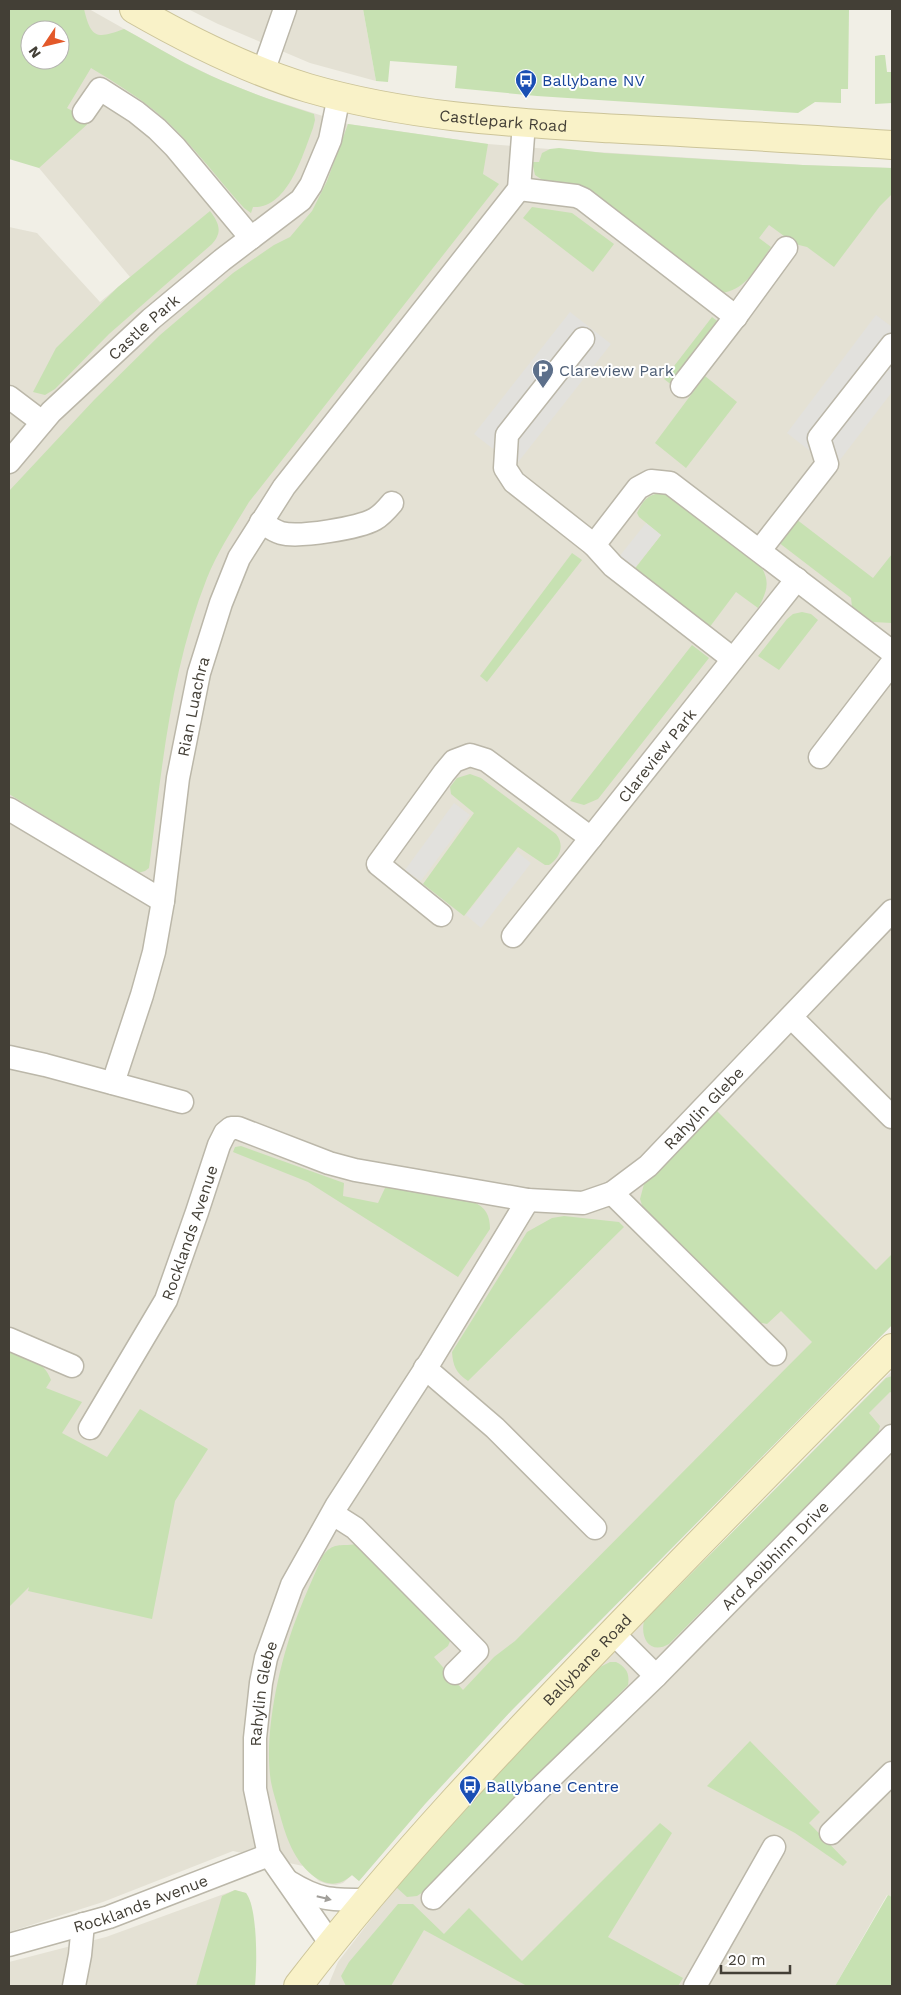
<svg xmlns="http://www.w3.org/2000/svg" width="901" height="1995" font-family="'Work Sans',sans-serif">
	<rect width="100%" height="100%" fill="#f1efe6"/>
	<path fill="#e4e1d4" d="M70,9H89L181,61L222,81L263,97L348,124L488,144L549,149L803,165L892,168V1325L511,1711L425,1804L359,1881L352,1875L343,1883L336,1885L327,1884L319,1881L303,1866L233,1851L103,1902L9,1932V1511L45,1388L9,1351V227L37,233L100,302L130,277L39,168Z
		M188,9H363L376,81L310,63L218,24Z
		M892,1371V1897L887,1895L835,1986H328L338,1962L396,1887L598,1668Z
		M235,1890L246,1893L251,1904L255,1940V1986H9V1962L106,1937Z"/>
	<path fill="#c7e1b2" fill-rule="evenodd" d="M9,9H84C91,39 97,39 124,29C157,47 189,67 223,81C253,94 283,104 314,114L315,120L313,128C303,154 288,209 253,207L251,213L244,208C216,177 187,137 155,111C135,95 113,81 91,68L67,108L91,121L39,168L9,159ZM30,30H60V60H30Z
		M363,9H849L848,89H841V103L815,102L798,113L537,96L455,88L457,66L390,61L388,82L376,81Z
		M881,55H885L887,72H892V103L875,104V56Z
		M348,124L488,144L483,174L499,184L249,502C234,527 218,551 207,578C170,672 162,769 149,868L145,871L138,873L9,794V491L94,400L160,335L233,273L274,245L290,237L312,211L327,181Z
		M559,148L604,153L803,165L892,168V194L880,206L834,267L807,247L795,244L769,225L759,238L771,247C758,265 747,290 722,293L544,181L535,175L532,162H539L542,153L550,149Z
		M532,207L572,213L614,244L593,272L523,218Z
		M210,211C219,223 223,232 212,244L109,334L55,389L45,395L33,392L56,348L118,287Z
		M712,317L721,324L673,386L664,379Z
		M705,376L737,402L686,468L655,443Z
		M666,493L760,565C771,581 767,592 758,608L736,592L709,628L633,571L661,535L639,517L637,513C644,498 650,493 666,493Z
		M796,519L873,578L892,554V623L873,622L852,607L851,598L778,542Z
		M572,553L582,560L487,682L480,676Z
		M802,612L811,614L818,620L779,670L758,656L787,619L793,614Z
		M692,645L709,658L598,799L584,805L570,801Z
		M470,774L481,778L556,834C565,845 560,858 549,865H545L518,847L464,916L423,884L474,813L451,794L450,787L457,778Z
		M716,1110L876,1270L892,1254V1325L511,1711L425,1804L359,1881L352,1875C339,1887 326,1886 312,1875C294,1860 286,1837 280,1815C277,1804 273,1793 271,1782C263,1734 280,1659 298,1614C305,1595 314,1576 322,1557C333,1541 340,1547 356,1544L451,1639L448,1646L434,1657L463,1690L494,1657L515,1641L812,1342L781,1311L767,1324L757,1322L644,1211L640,1199L644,1184Z
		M241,1146L344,1183L343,1196L378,1203L385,1188L391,1185L473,1202C486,1207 490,1216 490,1229L458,1277L308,1182L233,1152L235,1147Z
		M564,1216L619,1222L624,1227L468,1381C456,1373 453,1366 452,1352L527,1232L552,1218Z
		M9,1351C27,1358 44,1360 51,1380L46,1388L82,1402L62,1433L107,1457L140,1409L208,1449L175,1501L152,1619L28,1591L29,1587L9,1607Z
		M892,1376V1393L890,1392L869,1413L880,1426L878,1434L669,1644C650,1655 640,1638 644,1621L886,1378Z
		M610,1662H616C626,1667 630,1673 628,1685L423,1892L417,1896L407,1897L396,1887L471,1799L598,1668Z
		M750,1741L820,1812L809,1823L847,1862L843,1866L795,1833L707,1786Z
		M660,1823L672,1833L608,1937L683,1978L678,1986H527L424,1930L391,1986H346L341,1976L349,1962L398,1904H413L444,1934L469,1908L522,1961Z
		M235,1890L246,1893C258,1908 257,1967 255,1986H196L222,1896Z
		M888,1895L892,1897V1986H835Z"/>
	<path fill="#e2e1dd" d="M570,312L611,344L515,466L474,434Z
		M876,315L892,327V392L833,469L787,433Z
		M646,523L661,535L633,570L618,558Z
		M454,803L470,815L421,881L405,870Z
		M516,851L531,863L481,928L466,915Z"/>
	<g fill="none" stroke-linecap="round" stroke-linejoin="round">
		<g stroke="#bbb7a9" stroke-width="25">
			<g id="street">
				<path d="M263,72L285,9"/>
				<path d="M84,112L100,89L136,112L157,129L175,147L251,238"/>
				<path d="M519,189L576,196L583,199L736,317"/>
				<path d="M583,339L507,435L505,468L514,482L594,545L638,488L651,481L670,483L892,652"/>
				<path d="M682,386L740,311L786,248"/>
				<path d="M9,397L42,422"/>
				<path id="s1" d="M9,462L51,412L151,319L222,260L301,200L311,185L330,140L339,96"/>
				<path d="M261,522C267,526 274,531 281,533C299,538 359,528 375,519C382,515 387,509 392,503"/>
				<path d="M594,545L613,566L733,659"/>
				<path d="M760,550L827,464L819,438L892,345"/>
				<path d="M820,757L892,663"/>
				<path d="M9,809L163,901"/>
				<path d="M441,915L378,864L444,773L454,761L470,755L486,760L591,838"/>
				<path id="s2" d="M513,936L797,579"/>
				<path d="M792,1018L892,1117"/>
				<path d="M9,1057L45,1065L182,1102"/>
				<path id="s3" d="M113,1083L142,995L154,952L163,901L178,778L199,673L221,603L239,558L284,487L519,189L524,123"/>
				<path d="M612,1193L775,1354"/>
				<path d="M9,1339L72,1366"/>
				<path d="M425,1368L495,1428L595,1528"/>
				<path id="s4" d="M90,1428L166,1300L197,1212L219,1145L225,1133L231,1128H238L329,1163L355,1170L528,1200L583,1203L612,1193L648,1166L668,1145L892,911"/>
				<path d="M333,1514L355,1528L477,1651L455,1673"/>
				<path d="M613,1633L656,1676"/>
				<path d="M831,1833L892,1773"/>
				<path d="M289,1882C320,1901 332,1900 367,1900"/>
				<path id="s5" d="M433,1898L539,1789L656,1676L892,1436"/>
				<path id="s6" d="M331,1944L269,1855L255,1789V1738L261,1683L266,1658L292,1585L337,1505L431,1360L528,1200"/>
				<path id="s7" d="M9,1945L109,1917L269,1855"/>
				<path d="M74,1986L80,1955L83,1924"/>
				<path d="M695,1986L774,1847"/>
			</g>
		</g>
		<g stroke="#ccc499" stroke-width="30">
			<g id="secondary">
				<path id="s8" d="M134,9C188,40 248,70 308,88C404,116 503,122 603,128C699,133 796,138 892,145"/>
				<path id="s9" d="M298,1986C397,1857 509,1740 622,1623C711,1531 801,1439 892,1348"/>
			</g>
		</g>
		<use href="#street" stroke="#fff" stroke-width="22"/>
		<use href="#secondary" stroke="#f9f2c8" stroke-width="28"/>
	</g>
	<defs><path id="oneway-solid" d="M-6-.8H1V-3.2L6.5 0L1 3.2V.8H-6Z" transform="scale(1.25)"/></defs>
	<use fill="#a19f9a" href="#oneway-solid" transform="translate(324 1898) rotate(14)"/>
	<defs>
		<g id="bus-pin" transform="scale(1.125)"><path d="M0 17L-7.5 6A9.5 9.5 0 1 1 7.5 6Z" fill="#1a4fb4" stroke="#fff"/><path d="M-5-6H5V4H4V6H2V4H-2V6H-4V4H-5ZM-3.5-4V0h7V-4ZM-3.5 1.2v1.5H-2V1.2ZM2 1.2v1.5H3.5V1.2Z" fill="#fff"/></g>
		<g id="parking-pin" transform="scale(1.125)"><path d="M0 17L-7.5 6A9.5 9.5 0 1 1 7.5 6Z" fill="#5c6f8a" stroke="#fff"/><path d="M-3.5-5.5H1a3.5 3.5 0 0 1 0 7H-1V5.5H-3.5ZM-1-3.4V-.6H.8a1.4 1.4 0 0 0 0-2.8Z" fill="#fff"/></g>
	</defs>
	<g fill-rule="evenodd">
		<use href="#bus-pin" x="526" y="80"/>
		<use href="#parking-pin" x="543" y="370"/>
		<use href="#bus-pin" x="470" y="1786"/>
	</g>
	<g text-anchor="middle" stroke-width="4" stroke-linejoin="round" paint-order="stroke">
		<g font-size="16" fill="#164399" stroke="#fff" text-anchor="start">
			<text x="542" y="86">Ballybane NV</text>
			<text x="486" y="1792">Ballybane Centre</text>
		</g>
		<g font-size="16" fill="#433f36" stroke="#fff">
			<text dy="6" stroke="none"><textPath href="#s8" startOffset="390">Castlepark Road</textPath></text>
			<text dy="6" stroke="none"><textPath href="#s1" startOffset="191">Castle Park</textPath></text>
			<text dy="6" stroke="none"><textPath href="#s3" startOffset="386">Rian Luachra</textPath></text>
			<text dy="6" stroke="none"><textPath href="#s2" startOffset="231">Clareview Park</textPath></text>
			<text dy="6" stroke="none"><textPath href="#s4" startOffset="852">Rahylin Glebe</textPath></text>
			<text dy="6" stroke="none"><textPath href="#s4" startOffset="220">Rocklands Avenue</textPath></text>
			<text dy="6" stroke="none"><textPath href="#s5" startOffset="484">Ard Aoibhinn Drive</textPath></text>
			<text dy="6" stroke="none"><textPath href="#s9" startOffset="436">Ballybane Road</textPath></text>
			<text dy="6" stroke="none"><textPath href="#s6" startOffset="272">Rahylin Glebe</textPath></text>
			<text dy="6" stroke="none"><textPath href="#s7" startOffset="138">Rocklands Avenue</textPath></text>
		</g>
		<g font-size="16" fill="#4e5e75" stroke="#fff" text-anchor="start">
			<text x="559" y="376">Clareview Park</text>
		</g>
	</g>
	<rect width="901" height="1995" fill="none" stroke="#433f36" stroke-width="20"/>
	<g transform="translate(45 45) rotate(235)"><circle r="24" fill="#ffffff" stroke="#b4b2af"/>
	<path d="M0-4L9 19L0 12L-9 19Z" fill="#e3592a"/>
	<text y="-8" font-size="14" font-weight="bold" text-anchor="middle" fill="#433f36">N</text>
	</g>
	<path d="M721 1965v8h69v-8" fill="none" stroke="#433f36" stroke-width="2.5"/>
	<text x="728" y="1965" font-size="15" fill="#433f36" stroke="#ffffff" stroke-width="4" paint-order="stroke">20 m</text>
</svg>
